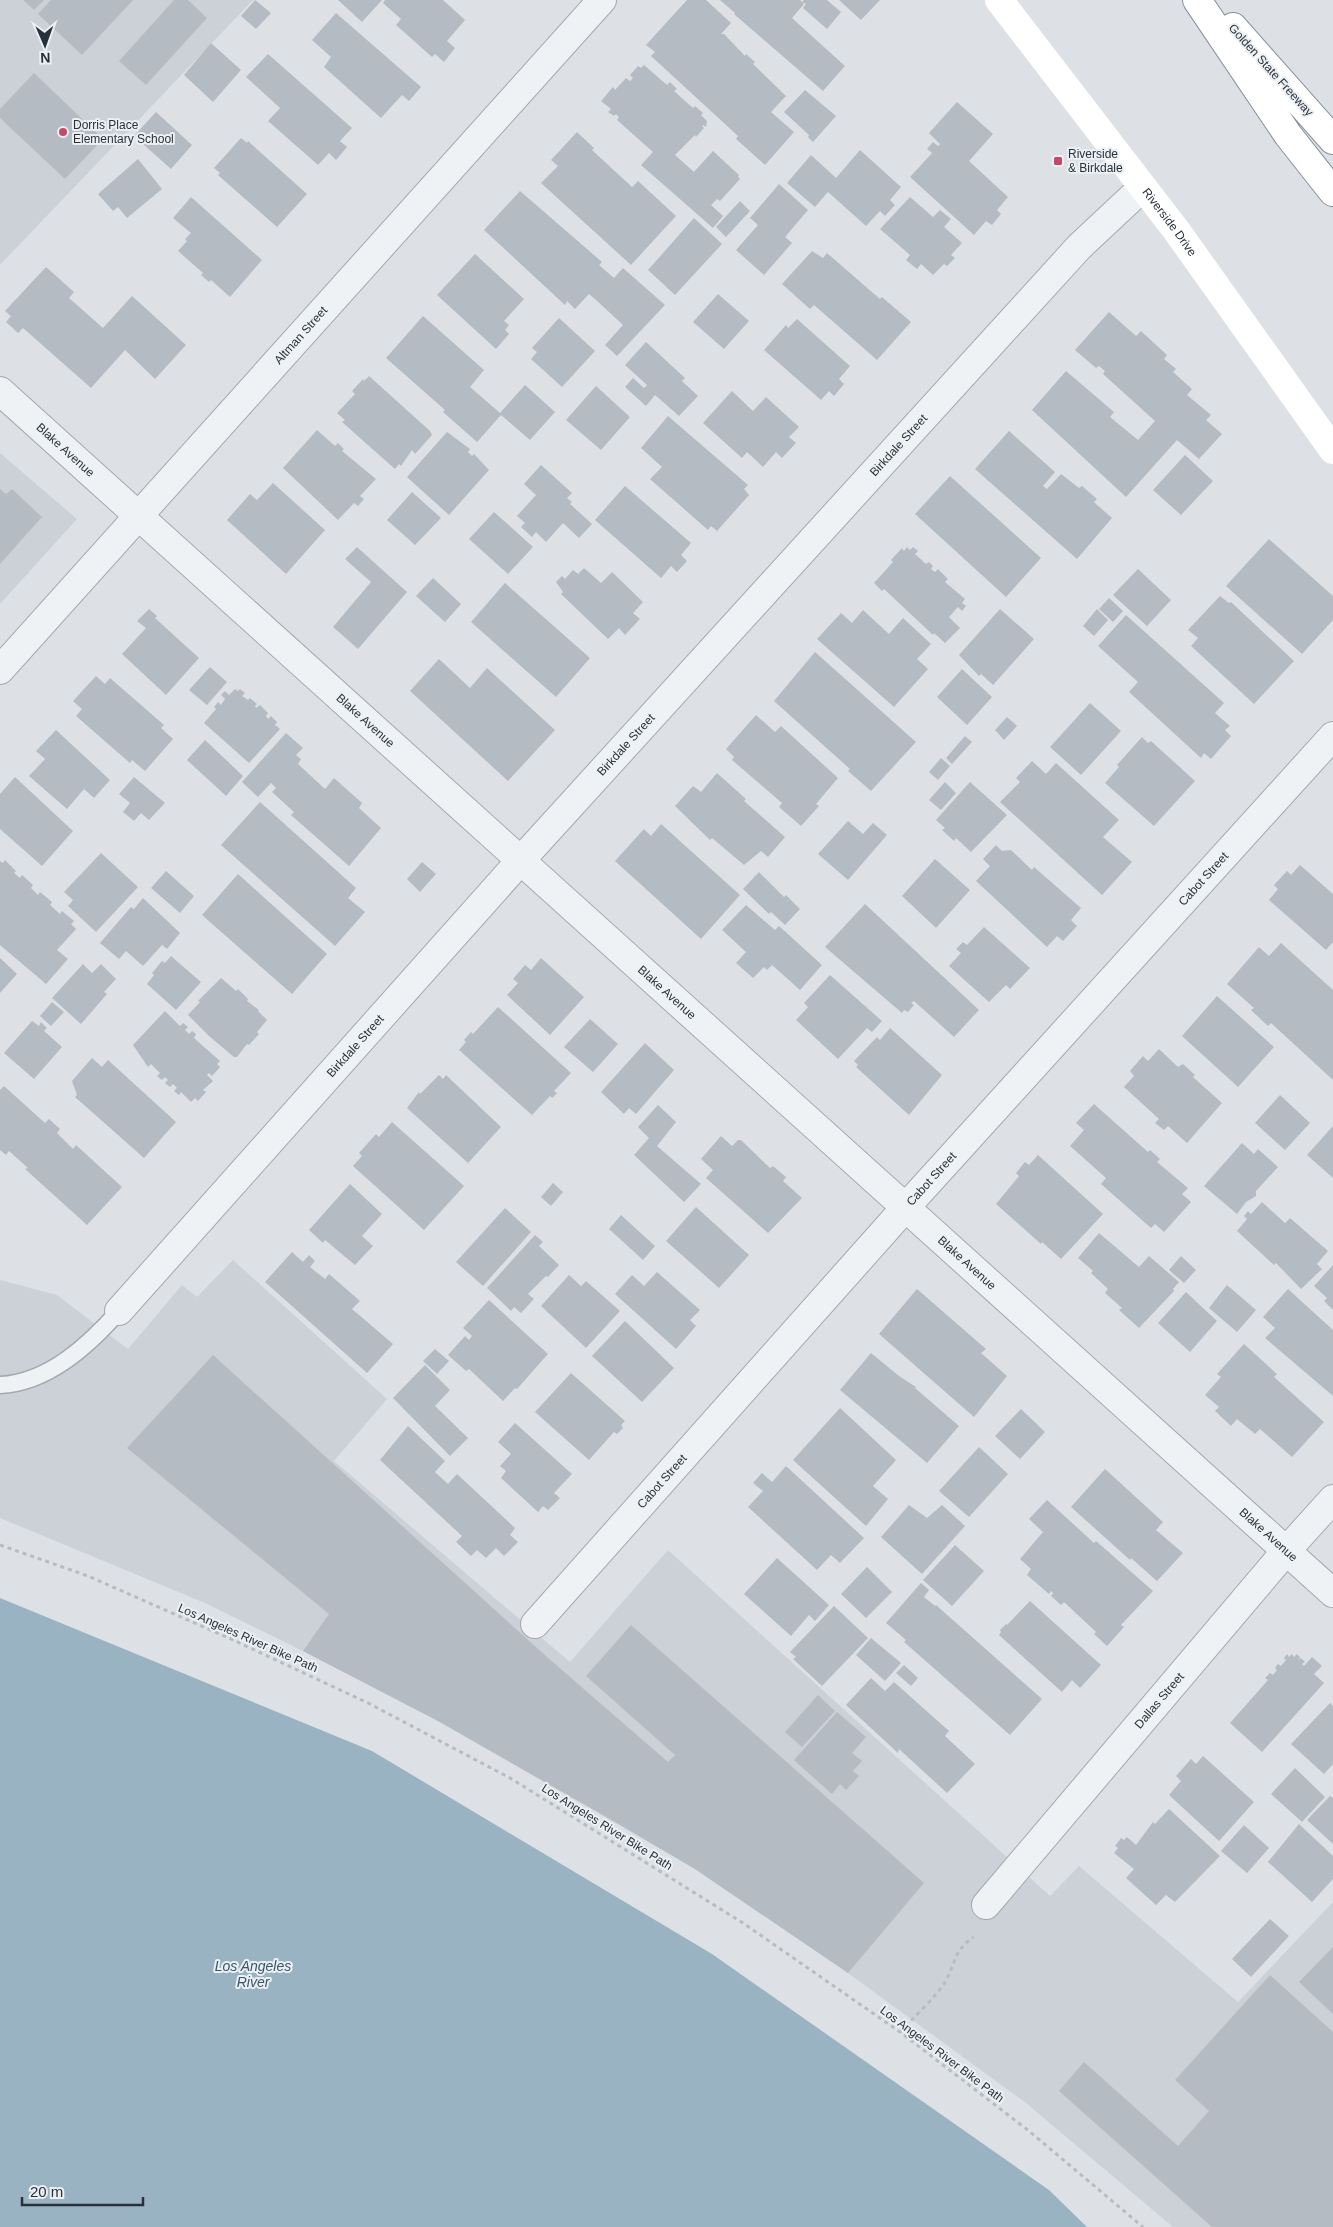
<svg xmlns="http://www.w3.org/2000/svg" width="1333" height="2227" font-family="Arial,sans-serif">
	<rect width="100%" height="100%" fill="#dde1e5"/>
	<path fill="#cbd1d7" d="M0,0H253L0,265Z
		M0,453L77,519L0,604Z
		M233,1260L387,1399L334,1461L570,1662L668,1550L1050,1896L1079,1866L1238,2002L1333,1902V2227H1173L1026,2103L848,1973L695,1869L438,1721L303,1651L205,1603L0,1518V1280L57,1295L128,1349L182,1285L197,1297Z"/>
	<path fill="#9ab3c3" d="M0,1598L372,1751L712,1954L1049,2190L1087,2227H0Z"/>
	<path fill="#b5bbc2" d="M23,0H44L34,10Z
		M51,0H133L82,55L38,14Z
		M174,0H188L207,18L146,85L119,61Z
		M255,0L271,13L256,29L241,16Z
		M338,0H382L362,22Z
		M385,0H443L465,20L447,41L455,48L444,62L435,54L432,57L396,25L401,19L383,3Z
		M687,0H706L731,23L721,34H724L745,56L746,54L755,62L753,64L786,96L771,112L794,132L765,165L736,139L738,136L651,56L655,52L646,45Z
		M720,0H800L804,4L792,18L845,66L823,91L734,14L735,13Z
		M804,0H827L841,12L827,29L803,8L806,4L802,2Z
		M839,0H880L861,20Z
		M336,13L421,87L409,101L402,95L381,118L324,67L331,57L312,40Z
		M211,43L241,70L213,102L184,75Z
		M268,54L352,128L340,141L347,147L336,160L329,153L318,165L268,121L280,108L246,77Z
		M644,65L667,85L670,82L677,89L674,91L693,108L695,106L703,113L701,115L707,121L706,127L703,125L702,126L704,128L696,137L695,135L675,155L694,172L713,151L739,175L738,177L740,179L720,201L717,199L711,205L723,216L713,228L641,165L653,152L617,120L619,117L616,114L614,116L608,112L611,109L601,101L613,87L615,90L626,78L630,81L633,78L630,75L638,66L641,68Z
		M34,73L103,139L65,179L0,118V109Z
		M805,90L836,116L813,142L808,137L809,135L784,112Z
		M957,102L993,134L969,161L1008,197L997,210L1001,214L992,225L986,221L974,235L910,177L932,153L927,149L933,142L938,146L940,144L929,133Z
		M156,112L192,145L171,169L134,136Z
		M577,132L594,148L592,150L632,187L638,181L676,216L631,265L541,183L558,166L551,160Z
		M241,138L247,143L248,141L307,194L277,227L218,175L220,173L214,168Z
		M860,150L901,187L890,200L895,205L885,216L880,211L866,226L828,192L815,207L787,183L811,155L836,178Z
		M138,159L162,189L127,218L118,207L113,211L98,194Z
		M779,184L808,210L785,237L792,243L764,275L736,250L758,225L750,218Z
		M520,191L602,262L599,265L614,278L623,268L665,305L617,356L605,345L623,325L595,299L589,294L575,309L567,301L565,305L484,230Z
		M191,197L262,260L230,297L211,280L209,282L201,275L203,273L178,251L187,241L185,239L191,233L173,218Z
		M910,197L933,217L940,210L951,219L944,227L962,243L951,255L955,258L947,266L944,264L933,275L921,264L917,269L906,260L910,255L880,229Z
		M740,201L750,211L726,237L716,227Z
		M694,218L722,244L675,295L648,270Z
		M812,251L823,258L827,253L880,299L882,297L911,322L877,360L814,305L810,309L782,284Z
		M475,254L524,299L504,321L509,325L505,330L509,334L496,349L437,295Z
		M46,267L74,292L69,298L103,328L132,296L186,345L155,379L125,350L91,388L23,328L18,333L6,322L11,316L5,311Z
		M718,294L749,321L724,349L693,322Z
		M1109,312L1136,336L1141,331L1167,355L1164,359L1176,369L1173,372L1192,389L1187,395L1211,415L1206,420L1222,434L1199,459L1177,440L1126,497L1032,410L1066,371L1114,412L1110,417L1138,440L1155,421L1103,374L1105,371L1099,366L1096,368L1075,350Z
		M423,316L484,370L470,387L500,413L525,385L555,412L530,440L501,415L477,442L443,412L445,410L386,358Z
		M559,318L595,351L562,387L531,359L537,352L532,348Z
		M797,319L850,366L839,379L844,384L834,396L829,391L821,400L764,350L786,325L788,328Z
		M646,342L685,378L682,381L698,396L679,416L655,395L646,406L625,387L633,378L644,388L647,385L625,365Z
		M369,376L430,431L432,435L415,454L412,450L401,466L399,464L395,469L342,422L345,420L337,413L355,394L352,391L363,379L364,381Z
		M596,386L630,417L601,450L566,420Z
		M732,391L753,411L766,397L799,427L789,437L796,443L782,458L776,452L763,467L747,452L742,458L703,423Z
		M668,416L748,485L744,489L749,495L717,531L711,526L708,530L650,479L662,467L641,448Z
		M317,430L335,446L338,443L344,449L342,451L376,479L360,496L364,499L358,506L354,503L338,520L283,468Z
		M1009,431L1055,472L1043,486L1047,489L1061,474L1079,488L1082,486L1097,499L1094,502L1096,504L1112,518L1077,559L975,469Z
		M447,432L470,449L468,452L472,456L474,454L489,470L449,515L407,477Z
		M1185,455L1213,481L1181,515L1153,490Z
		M541,465L572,493L567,498L572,502L570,504L592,524L579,538L563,523L546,542L536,532L532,537L521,527L525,523L517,516L536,495L524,484Z
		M950,476L1041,558L1006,597L915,514Z
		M273,483L325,530L286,574L227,520L250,494L257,500Z
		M625,486L691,543L681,555L687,561L677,572L671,566L661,578L595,520Z
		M0,489L6,494L12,489L43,518H41L0,564Z
		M412,492L441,518L415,545L387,520Z
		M494,512L533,547L508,574L469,539Z
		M1269,539L1333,596V620L1302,654L1226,586Z
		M357,547L407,592L358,649L333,627L371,582L345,559Z
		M907,547L910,550L913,547L918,551L915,554L926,564L929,562L933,566L931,569L935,572L938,569L948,579L945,582L965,599L962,603L966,606L962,611L958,607L949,617L960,628L945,643L934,633L933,635L884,589L882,591L874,583L893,562L891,560L902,548L904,551Z
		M584,568L601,583L612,572L643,602L633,613L640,619L625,635L619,628L608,639L561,594L563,592L556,582L562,576L565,579L573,570L578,574Z
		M1138,569L1171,600L1147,626L1113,595Z
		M433,578L461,604L445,622L416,596Z
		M505,583L590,658L556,697L471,622Z
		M1220,596L1229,603L1231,602L1294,661L1254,704L1191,646L1198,638L1188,630Z
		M1109,598L1123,611L1113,622L1099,609Z
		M149,609L157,616L155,618L199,658L166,695L122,654L146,628L137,621Z
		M1000,609L1034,639L993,685L981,674L979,676L959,655Z
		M1097,609L1108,620L1094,636L1083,626Z
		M863,610L889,634L903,618L931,644L917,659L928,669L894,707L817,639L841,613L852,623Z
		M1126,615L1224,703L1215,713L1230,726L1225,730L1231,736L1211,759L1204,753L1201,758L1129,692L1138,682L1098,646Z
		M815,652L916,742L871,791L848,771L850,769L774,701Z
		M439,659L470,688L487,668L555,730L508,781L410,691Z
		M210,667L227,682L207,705L189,690Z
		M962,669L992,697L967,725L937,697Z
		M96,676L105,684L110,678L164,725L161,728L173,739L145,771L132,760L130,763L76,716L82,709L73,701Z
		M235,689L238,691L240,689L245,693L242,696L248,700L250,698L257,704L255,706L256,708L260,705L268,713L266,716L268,719L271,716L277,722L275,725L280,729L249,763L204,723L216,709L214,707L218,702L221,705L225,699L221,695L225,691L229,695Z
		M1090,703L1121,731L1081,775L1050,747Z
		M756,715L775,732L781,726L838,778L816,804L819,806L801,826L779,807L782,803L732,760L734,757L726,749Z
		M1007,717L1017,726L1004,740L995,730Z
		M56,730L110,780L94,798L84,789L67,809L29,776L45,759L36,751Z
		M286,733L303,748L296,755L301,759L298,764L325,789L334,778L362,803L359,808L381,828L349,866L291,815L294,812L272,792L276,788L271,783L258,797L242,782Z
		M965,736L972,742L952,764L946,758Z
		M1142,737L1148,743L1151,741L1195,781L1154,826L1105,783L1119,767L1117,765Z
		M205,740L243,776L226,796L187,760Z
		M941,758L950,766L938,780L929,772Z
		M1032,761L1046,774L1056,763L1119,820L1103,837L1132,862L1102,895L1000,802L1020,782L1016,778Z
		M717,773L746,799L744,801L785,837L768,857L761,851L744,865L712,838L710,840L675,806L693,786L701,792Z
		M15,777L73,831L42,866L0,829V794Z
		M134,777L165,803L149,820L141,813L134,821L123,812L130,803L119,794Z
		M945,782L956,793L941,810L929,800Z
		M970,782L1007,815L971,852L956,838L954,841L942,830L945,828L936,820Z
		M260,802L356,888L348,898L365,912L335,946L221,845Z
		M848,821L863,834L873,823L887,835L848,880L818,854Z
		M661,824L740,895L701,939L615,861L644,829L651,836Z
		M996,845L1002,851L1011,850L1032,870L1034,867L1081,908L1071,920L1077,926L1063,941L1057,936L1047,947L976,881L990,866L983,859Z
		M101,853L138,887L96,932L68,906L73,900L64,892Z
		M935,859L970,890L936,928L902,896Z
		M5,860L16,871L14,873L20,878L22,875L33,885L31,888L38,895L40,892L52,902L50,905L60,914L62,911L74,921L71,924L76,929L57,950L68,959L46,984L0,945V861L3,863Z
		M422,862L436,874L420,892L407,879Z
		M1300,865L1333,894V942L1326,950L1269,900L1278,889L1274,885L1287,871L1291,875Z
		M166,871L194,896L180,913L151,888Z
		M759,872L784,897L786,895L800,909L785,925L771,912L769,914L743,889Z
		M238,874L327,954L292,994L202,915Z
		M143,898L180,933L167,949L162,945L143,966L126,951L119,959L100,943L131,907L134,909Z
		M865,904L979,1010L954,1037L914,1001L911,1003L914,1005L908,1012L904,1010L902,1013L825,947Z
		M746,905L775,930L779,926L822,965L800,990L772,965L767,970L764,967L753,978L736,963L746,952L722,930Z
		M984,927L1030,968L1010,989L1006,985L989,1002L949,966L961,953L956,949L963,942L967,945Z
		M1281,943L1333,990V1080L1271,1023L1268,1026L1251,1010L1254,1008L1227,984L1259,947L1269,956Z
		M171,956L201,982L176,1010L147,984L154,975L152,973L162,961L165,963Z
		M0,958L17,974L0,993Z
		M541,958L584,997L550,1035L507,995L518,983L513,979L525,965L531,970Z
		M83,964L92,973L101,964L116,979L104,992L107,994L81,1024L52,998Z
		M830,975L882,1021L872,1032L867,1028L838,1059L796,1020L808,1007L804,1003Z
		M221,978L236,991L238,989L248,999L247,1001L259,1010L258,1011L267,1020L257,1032L259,1034L249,1045L247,1044L237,1057H234L209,1036L188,1015L200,1002L198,1001Z
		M1217,996L1274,1047L1238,1087L1182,1036Z
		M52,1002L64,1012L51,1026L40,1016Z
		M498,1007L571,1073L554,1091L557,1093L552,1098L550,1096L532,1115L459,1050L466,1042L464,1040L471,1032L473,1034Z
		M165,1011L180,1026L183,1023L188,1027L185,1030L189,1034L192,1031L196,1034L194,1038L220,1061L217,1064L220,1067L212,1076L209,1073L207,1075L213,1081L203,1090L206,1092L198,1101L195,1098L191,1102L181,1092L179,1095L174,1091L177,1088L173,1084L170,1087L165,1083L168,1080L165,1077L162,1080L157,1076L160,1073L151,1064L148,1067L133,1045Z
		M590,1019L618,1044L593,1072L564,1047Z
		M32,1021L39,1026L41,1022L47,1028L44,1031L62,1047L34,1079L4,1053Z
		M890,1028L942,1075L909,1115L856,1067L858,1065L854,1061L877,1037L880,1040Z
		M645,1043L674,1070L636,1114L629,1108L624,1114L601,1092Z
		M1159,1049L1178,1067L1183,1064L1195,1075L1193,1077L1222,1103L1187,1143L1168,1126L1164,1130L1155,1123L1159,1119L1124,1087L1134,1076L1130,1071L1143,1056L1148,1061Z
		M92,1058L102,1067L108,1060L176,1122L144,1158L75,1097L77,1095L72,1081Z
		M439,1075L443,1079L446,1075L501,1127L468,1163L407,1108L419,1092L420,1094Z
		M4,1086L45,1123L49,1119L60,1129L57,1133L73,1149L76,1145L122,1187L87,1225L25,1169L28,1168L9,1151L6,1155L0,1150V1090Z
		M1280,1095L1310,1123L1285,1150L1255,1123Z
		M1094,1104L1148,1152L1150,1150L1160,1159L1157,1162L1188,1188L1182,1194L1191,1202L1164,1232L1155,1224L1151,1228L1101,1184L1106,1178L1070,1146L1084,1130L1076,1123Z
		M658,1105L676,1122L657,1146L701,1184L684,1202L634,1155L649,1138L638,1127Z
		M392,1122L464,1186L424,1230L353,1166L362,1156L359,1153L376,1134L379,1137Z
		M1333,1126V1178L1307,1155Z
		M721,1136L732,1146L738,1140H741L770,1168L773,1166L786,1177L783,1181L802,1198L768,1233L706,1178L713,1170L701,1159Z
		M1242,1143L1254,1154L1258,1149L1278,1167L1256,1191V1196L1246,1202L1237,1214L1204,1186Z
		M1038,1155L1103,1214L1061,1259L1042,1242L1041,1244L996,1204L1019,1176L1016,1173L1025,1162L1029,1165Z
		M553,1183L563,1192L551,1206L541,1197Z
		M350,1184L382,1214L362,1236L373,1246L355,1265L325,1240L323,1243L309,1230Z
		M1262,1202L1285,1223L1290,1218L1328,1251L1317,1264L1322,1269L1301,1289L1276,1263L1274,1265L1237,1231L1247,1219L1244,1216L1248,1211L1251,1214Z
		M696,1207L749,1255L719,1288L666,1241Z
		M505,1208L531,1232L483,1286L456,1262Z
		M621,1215L655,1246L643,1260L609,1229Z
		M1099,1233L1139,1267L1149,1256L1179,1282L1173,1289L1174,1291L1139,1328L1119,1310L1122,1308L1105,1293L1108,1289L1091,1273L1093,1271L1078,1258Z
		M535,1235L543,1242L539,1246L559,1265L548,1277L546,1276L528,1294L534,1299L521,1313L514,1307L511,1311L487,1288Z
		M292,1252L303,1262L309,1255L315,1261L310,1267L325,1279L329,1274L360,1301L352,1309L393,1344L367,1373L265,1282Z
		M1181,1256L1196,1270L1184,1283L1169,1270Z
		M1333,1265V1310L1324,1301L1327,1298L1314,1286Z
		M657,1272L700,1310L690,1320L696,1326L676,1349L615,1294L632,1275L644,1286Z
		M569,1275L581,1286L586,1281L620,1311L586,1348L541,1306Z
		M1227,1285L1256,1310L1237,1332L1209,1308Z
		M917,1289L986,1349L981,1353L1007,1376L974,1417L879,1334Z
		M1288,1289L1333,1330V1396L1265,1338L1275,1328L1263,1317Z
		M1186,1292L1217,1321L1190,1352L1158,1323Z
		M489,1300L548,1354L517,1389L515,1388L503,1401L469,1369L466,1371L448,1355L465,1336L469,1340L472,1336L463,1328Z
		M625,1321L674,1368L642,1402L592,1356Z
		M1244,1344L1277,1374L1274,1377L1324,1422L1292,1457L1260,1429L1255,1434L1237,1419L1231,1426L1215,1411L1219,1407L1205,1395L1221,1377L1217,1374Z
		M435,1349L449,1361L437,1374L423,1361Z
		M871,1353L899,1376L916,1387L915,1388L959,1426L927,1463L840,1390Z
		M213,1355L547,1657L668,1762L675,1755L586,1676L631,1625L924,1883L848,1973L695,1869L617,1823L438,1721L303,1651L329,1614L127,1448Z
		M425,1365L450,1390L435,1406L468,1438L450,1456L393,1398Z
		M571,1373L625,1421L621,1425L623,1428L617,1434L614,1432L589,1460L535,1412Z
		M840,1408L896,1460L873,1486L888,1499L866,1526L793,1460Z
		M1021,1409L1045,1432L1020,1459L995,1436Z
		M515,1423L572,1474L554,1493L560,1498L548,1510L543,1506L538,1512L501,1478L506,1471L500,1466L511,1454L498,1442Z
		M408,1426L445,1461L435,1472L448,1484L457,1474L515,1528L510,1535L518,1542L504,1556L496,1548L486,1558L477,1550L471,1556L456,1542L462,1536L380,1460Z
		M979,1447L1008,1474L969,1517L939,1491Z
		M786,1466L864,1538L840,1563L831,1555L817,1570L748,1507L763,1491L753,1483L762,1473L772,1482Z
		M1105,1469L1163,1522L1156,1530L1183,1553L1157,1581L1131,1558L1130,1560L1071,1507Z
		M1047,1500L1094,1543L1096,1541L1153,1591L1121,1625L1124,1627L1107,1646L1094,1634L1096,1632L1064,1602L1061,1605L1051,1596L1053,1593L1051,1591L1049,1594L1027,1575L1031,1569L1020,1559L1043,1532L1029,1519Z
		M909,1505L927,1518L942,1505L965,1526L922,1574L881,1537Z
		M955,1545L984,1571L952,1606L923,1580Z
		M777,1558L829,1605L815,1621L809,1615L791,1636L744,1594Z
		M867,1567L892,1592L866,1618L841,1594Z
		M921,1583L929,1590L924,1597L935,1606L936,1605L1042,1699L1010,1735L904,1642L906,1640L886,1623Z
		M1030,1601L1101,1665L1080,1688L1072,1680L1062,1692L999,1635L1001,1632L1000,1630L1006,1624L1007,1625Z
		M834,1606L868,1638L822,1686L793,1659L796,1657L790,1652Z
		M871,1638L901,1663L885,1681L856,1655Z
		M1287,1654L1289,1657L1292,1654L1294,1657L1297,1654L1300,1657L1298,1660L1301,1658L1305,1662L1302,1664L1304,1666L1312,1657L1322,1666L1314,1674L1324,1683L1262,1752L1230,1723L1268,1680L1265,1678L1270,1673L1273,1675L1277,1670L1275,1668L1278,1664L1281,1666L1286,1660L1284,1658Z
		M904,1665L918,1678L911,1686L896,1673Z
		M871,1678L885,1691L894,1682L949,1731L945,1736L975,1764L947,1793L899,1749L898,1753L846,1705Z
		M818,1695L835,1711L802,1747L785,1732Z
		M1330,1703L1333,1706V1764L1324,1774L1291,1744Z
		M837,1712L866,1737L852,1753L862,1761L853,1771L859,1776L846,1790L840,1784L832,1794L794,1760Z
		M1203,1756L1254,1802L1219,1841L1169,1795L1181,1781L1176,1776L1191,1759L1196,1764Z
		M1295,1768L1325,1797L1302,1822L1271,1794Z
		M1330,1796L1333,1798V1844L1307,1820Z
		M1169,1809L1220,1856L1175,1902L1166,1895L1156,1905L1126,1878L1134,1869L1114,1853L1118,1848L1115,1846L1121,1838L1124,1840L1127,1837L1136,1845L1153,1822L1155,1824Z
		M1299,1824L1333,1856V1879L1312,1902L1268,1862Z
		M1244,1825L1269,1848L1247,1873L1221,1851Z
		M1270,1919L1289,1936L1251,1977L1232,1959Z
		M1333,1947V2014L1299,1982Z
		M1270,1975L1333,2032V2227H1212L1059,2091L1084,2062L1178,2146L1209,2111L1175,2080Z"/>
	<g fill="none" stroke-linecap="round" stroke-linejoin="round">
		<g stroke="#a3a9af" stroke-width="19">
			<path id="service" d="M0,1385C48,1383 89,1345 119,1311"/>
		</g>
		<g stroke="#a3a9af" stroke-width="30">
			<g id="minor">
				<path id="s1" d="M0,391L1333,1593"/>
				<path id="s2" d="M0,670L602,0"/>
				<path id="s3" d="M119,1311L521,860L1079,247L1142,188"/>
				<path id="s4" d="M535,1624L905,1208L1333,736"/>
				<path id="s5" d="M986,1905L1286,1551L1333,1499"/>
			</g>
		</g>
		<g stroke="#86919b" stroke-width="30">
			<path id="motorway" d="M1197,0L1288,135L1333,192
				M1233,27L1333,140"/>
		</g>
		<path stroke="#b7bcc0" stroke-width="3" stroke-dasharray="4 4" stroke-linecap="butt" d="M0,1545L88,1576L231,1639L368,1703L510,1778L743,1923L900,2032L1029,2131L1143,2227
			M900,2032C912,2019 938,1995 945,1982C955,1965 954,1949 974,1937"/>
		<use href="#service" stroke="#eff2f4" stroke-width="16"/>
		<use href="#minor" stroke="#eff2f4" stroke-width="28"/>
		<path stroke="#fff" stroke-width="28" id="s6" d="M999,0L1176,230L1333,450"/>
		<use href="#motorway" stroke="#fff" stroke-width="28"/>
	</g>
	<g fill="#c24b6c" stroke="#ecf0f3" stroke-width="2">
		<circle cx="63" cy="132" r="5"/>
		<rect x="1053" y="156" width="10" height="10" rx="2.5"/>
	</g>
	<g text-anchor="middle" stroke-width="4" stroke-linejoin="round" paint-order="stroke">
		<g font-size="12" fill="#28313b" stroke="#ecf0f3">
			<text transform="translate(1271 70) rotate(48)" y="4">Golden State Freeway</text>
			<text dy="4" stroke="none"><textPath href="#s6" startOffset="280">Riverside Drive</textPath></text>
			<text dy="4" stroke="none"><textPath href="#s2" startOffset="450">Altman Street</textPath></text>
			<text dy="4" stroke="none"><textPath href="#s3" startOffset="1165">Birkdale Street</textPath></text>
			<text dy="4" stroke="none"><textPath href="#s1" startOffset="88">Blake Avenue</textPath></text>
			<text dy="4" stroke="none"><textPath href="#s1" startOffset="492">Blake Avenue</textPath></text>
			<text dy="4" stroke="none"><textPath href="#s3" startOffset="760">Birkdale Street</textPath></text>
			<text dy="4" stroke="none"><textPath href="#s4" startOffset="1001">Cabot Street</textPath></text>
			<text dy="4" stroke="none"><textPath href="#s1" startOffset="898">Blake Avenue</textPath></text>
			<text dy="4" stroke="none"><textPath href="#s3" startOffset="355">Birkdale Street</textPath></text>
			<text dy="4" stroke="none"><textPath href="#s4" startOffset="596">Cabot Street</textPath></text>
			<text dy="4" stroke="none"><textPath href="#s1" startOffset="1302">Blake Avenue</textPath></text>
			<text dy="4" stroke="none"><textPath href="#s4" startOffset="191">Cabot Street</textPath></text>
			<text dy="4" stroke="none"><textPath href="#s1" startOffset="1708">Blake Avenue</textPath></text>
			<text transform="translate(248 1638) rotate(24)" y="4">Los Angeles River Bike Path</text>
			<text dy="4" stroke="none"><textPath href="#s5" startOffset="268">Dallas Street</textPath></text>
			<text transform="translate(607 1827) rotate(32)" y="4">Los Angeles River Bike Path</text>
			<text transform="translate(942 2054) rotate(37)" y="4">Los Angeles River Bike Path</text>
		</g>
		<g font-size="12" fill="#28313b" stroke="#ecf0f3" text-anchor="start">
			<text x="73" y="129">Dorris Place<tspan x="73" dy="14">Elementary School</tspan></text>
			<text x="1068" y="158">Riverside<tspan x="1068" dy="14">&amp; Birkdale</tspan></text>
		</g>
		<g font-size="14" font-style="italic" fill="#36546b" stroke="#ecf0f3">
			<text x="253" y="1971">Los Angeles<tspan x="253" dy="16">River</tspan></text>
		</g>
	</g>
	<g transform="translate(45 45) rotate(178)" stroke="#ecf0f3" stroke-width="4" paint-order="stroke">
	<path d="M0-4L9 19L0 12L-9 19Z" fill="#28313b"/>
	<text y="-8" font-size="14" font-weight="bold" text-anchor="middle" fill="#28313b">N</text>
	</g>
	<path d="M22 2197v8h121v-8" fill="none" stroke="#28313b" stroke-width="2.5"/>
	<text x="30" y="2197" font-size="15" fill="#28313b" stroke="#ecf0f3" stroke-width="4" paint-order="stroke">20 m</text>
</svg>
